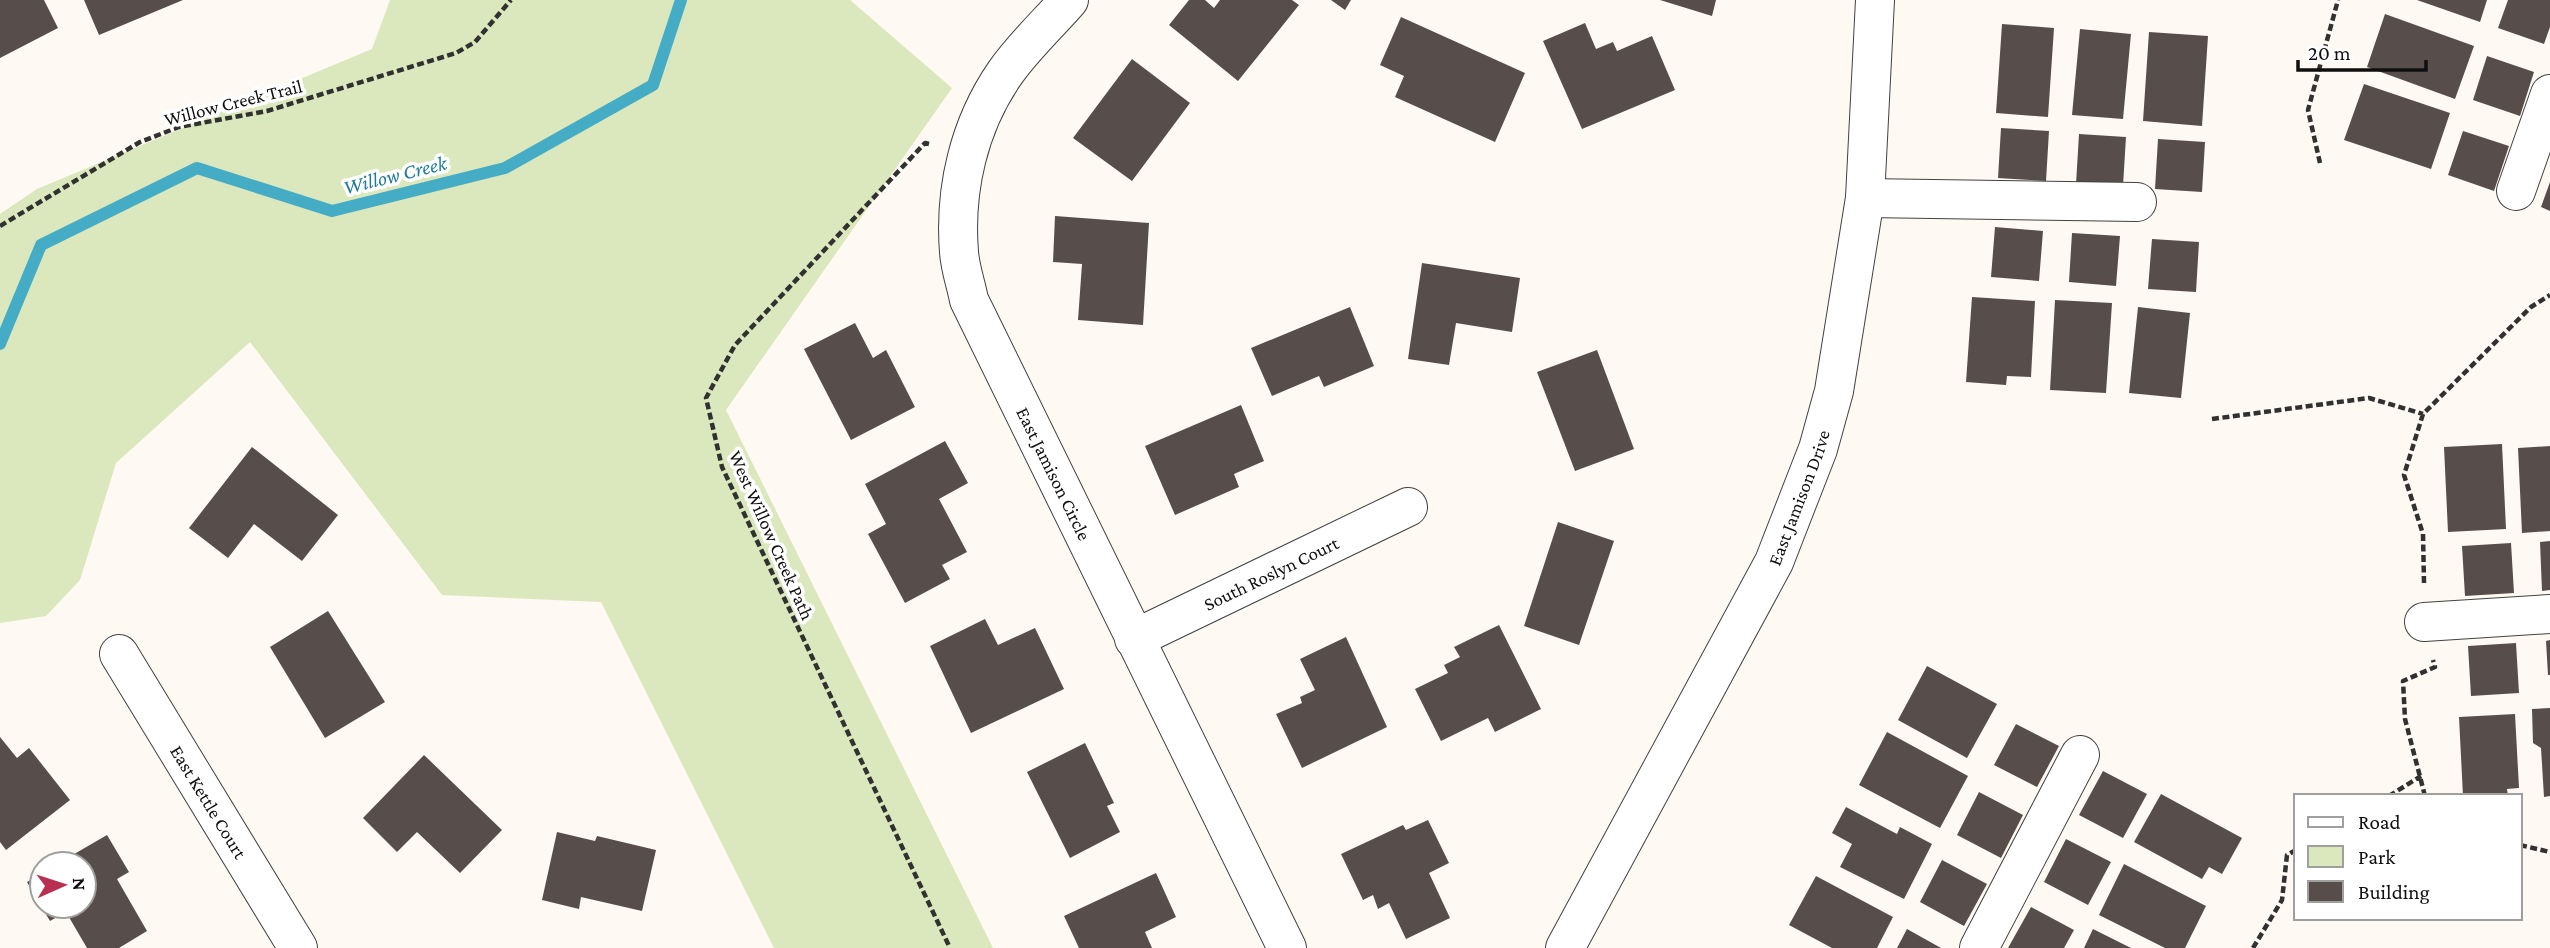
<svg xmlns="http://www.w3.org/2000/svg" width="2550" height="948" font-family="'Crimson Pro',serif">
	<rect width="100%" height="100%" fill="#fef9f2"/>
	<path fill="#dbe7bd" d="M390,0H850L952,88L726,410L993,948H774L601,602L442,595L250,342L116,463L80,580L46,616L0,623V214L37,189L372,49Z"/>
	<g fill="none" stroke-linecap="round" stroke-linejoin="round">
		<path stroke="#45acc5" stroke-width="12" d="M0,344L41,245L197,168L332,211L505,168L653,85L681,0"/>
	</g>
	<path fill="#574e4c" d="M0,0H44L58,28L0,58Z
		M84,0H183L99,35Z
		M1189,0H1205L1214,8L1220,0H1292L1299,5L1238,81L1169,25Z
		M1331,0H1351L1345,10Z
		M1660,0H1716L1712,16Z
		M2417,0H2487L2480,22Z
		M2508,0H2550V27L2544,44L2498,28Z
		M2385,14L2474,46L2455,99L2367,67Z
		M1401,17L1525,73L1495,142L1395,97L1404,76L1380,65Z
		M1585,23L1596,49L1613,42L1617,51L1652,36L1675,90L1582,129L1543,41Z
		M2002,24L2054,28L2048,117L1996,113Z
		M2080,29L2131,34L2123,119L2072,115Z
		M2149,32L2208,36L2202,126L2143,121Z
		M2487,56L2534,72L2520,116L2473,100Z
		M1132,59L1190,103L1132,181L1073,138Z
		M2364,84L2450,113L2431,169L2344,140Z
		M2001,128L2049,131L2046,181L1998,178Z
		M2463,131L2509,146L2494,191L2448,175Z
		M2079,134L2126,137L2123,186L2076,184Z
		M2158,139L2205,142L2202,192L2155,189Z
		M2550,182V211L2541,207Z
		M1055,216L1149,223L1143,325L1078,320L1082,264L1053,262Z
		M1995,227L2043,231L2039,281L1991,277Z
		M2072,233L2120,236L2116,286L2069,282Z
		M2152,239L2199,242L2196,292L2148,289Z
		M1422,263L1520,278L1512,332L1456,323L1449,365L1408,359Z
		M1972,297L2035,301L2031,377L2007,376L2006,385L1966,382Z
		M2055,300L2112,303L2106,393L2050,390Z
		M1350,307L1374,366L1324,387L1319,376L1272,396L1251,348Z
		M2138,307L2190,313L2181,398L2129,393Z
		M855,323L873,358L886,350L915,407L851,440L804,349Z
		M1597,350L1634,449L1575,471L1537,372Z
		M1241,405L1264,461L1234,474L1239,487L1175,515L1145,446Z
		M945,441L968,483L939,499L967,552L942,565L950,579L905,603L868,534L886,524L865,484Z
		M2502,444L2506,529L2448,532L2444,447Z
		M2550,446V531L2522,533L2518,448Z
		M252,447L338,515L302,561L254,524L228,558L189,528Z
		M1558,522L1614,541L1579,645L1524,626Z
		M2550,541V590L2542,591L2540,542Z
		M2511,543L2514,593L2465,596L2462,546Z
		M328,611L385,702L325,738L270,647Z
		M985,619L998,645L1035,628L1064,689L971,733L930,646Z
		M1499,625L1541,709L1495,732L1488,718L1441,741L1415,689L1448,673L1444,665L1460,657L1454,647Z
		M1346,637L1387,727L1302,768L1276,714L1302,703L1300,697L1315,690L1300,659Z
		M2550,640V675H2548L2546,641Z
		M2516,643L2519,693L2471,696L2468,646Z
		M1927,666L1997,704L1967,758L1898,720Z
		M2550,708V796L2544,797L2541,748L2533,743L2532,709Z
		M2515,714L2519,788L2507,789L2508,796H2463L2459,717Z
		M2016,724L2059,746L2037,787L1994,765Z
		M1887,732L1968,776L1940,828L1859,785Z
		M0,737L17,758L29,748L70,800L6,850L0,842Z
		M1085,743L1114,803L1107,806L1120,832L1070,858L1027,772Z
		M424,755L502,830L460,873L417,832L397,852L363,818Z
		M2103,771L2147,794L2123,838L2079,815Z
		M1979,792L2023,815L2001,858L1957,835Z
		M2161,794L2242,838L2222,874L2209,867L2202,879L2134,842Z
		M1846,807L1897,834L1900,827L1932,844L1904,899L1840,867L1852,844L1832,833Z
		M1428,820L1449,863L1429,873L1450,918L1406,939L1389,903L1378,909L1373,895L1363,900L1341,854L1403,825L1406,830Z
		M557,832L595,841L597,836L656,850L642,911L581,897L579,909L542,900Z
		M107,835L129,872L117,879L147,931L119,948H87L66,912L50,921L27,882L42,873V906H84V864H57Z
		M2066,839L2111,862L2088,905L2044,882Z
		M1942,860L1987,884L1964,926L1920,902Z
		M2124,864L2206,906L2185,948H2165L2099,915Z
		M1156,873L1176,917L1145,932L1152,948H1079L1064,916Z
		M1816,876L1893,917L1877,948H1832L1789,925Z
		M2031,907L2074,930L2064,948H2008Z
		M1907,929L1941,948H1897Z
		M2093,929L2131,948H2084Z"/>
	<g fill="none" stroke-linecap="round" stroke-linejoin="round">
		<g stroke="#424242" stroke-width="40">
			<g id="minor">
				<path id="s1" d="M1069,0C1048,24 1023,47 1005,73C969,125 954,189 959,252C960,268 966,284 969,300L1287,948"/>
				<path d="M2516,191L2550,94"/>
				<path d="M1865,198L2137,202"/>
				<path d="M2424,622L2550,614"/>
				<path id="s2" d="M1134,639L1408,507"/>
				<path id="s3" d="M119,654L298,948"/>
				<path id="s4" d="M1565,948L1774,562L1818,449L1834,391L1865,198L1875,0"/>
				<path d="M1979,948L2080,755"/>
			</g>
		</g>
		<path stroke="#313131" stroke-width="4.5" stroke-dasharray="7 3.5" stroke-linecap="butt" d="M929,144L925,143L735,345L706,398L722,467L950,948
			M2320,163L2308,110L2338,0
			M0,226L140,142L179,127L267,111L456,53L475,42L511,0
			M2212,419L2369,398L2423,414
			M2424,583L2423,534L2404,475L2423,414L2531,307L2550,295
			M2389,796L2421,776
			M2425,796L2405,719L2403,681L2435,667L2433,660
			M2520,845L2550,852
			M2253,948L2282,900L2287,855L2296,850"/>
		<use href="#minor" stroke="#fff" stroke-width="38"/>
	</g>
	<g text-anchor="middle" stroke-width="7" stroke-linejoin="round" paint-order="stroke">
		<g font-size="19" fill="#0f0f0f" stroke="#fff">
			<text transform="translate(233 102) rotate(-14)" y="7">Willow Creek Trail</text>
			<text dy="7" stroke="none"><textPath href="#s1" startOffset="528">East Jamison Circle</textPath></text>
			<text dy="7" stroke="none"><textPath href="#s4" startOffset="508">East Jamison Drive</textPath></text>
			<text transform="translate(772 535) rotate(66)" y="7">West Willow Creek Path</text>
			<text dy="7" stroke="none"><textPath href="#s2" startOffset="152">South Roslyn Court</textPath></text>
			<text dy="7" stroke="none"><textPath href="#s3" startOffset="173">East Kettle Court</textPath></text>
		</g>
		<g font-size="21" font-style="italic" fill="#1f7d9a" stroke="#fff">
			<text transform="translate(395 175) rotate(-14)" y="7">Willow Creek</text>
		</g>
	</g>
	<rect x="2294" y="794" width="228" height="126" fill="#ffffff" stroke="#9f9f9f" stroke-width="2"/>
	<rect x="2308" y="817" width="35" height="10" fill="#ffffff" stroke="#9f9f9f" stroke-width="2"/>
	<text x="2358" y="829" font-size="21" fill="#0f0f0f">Road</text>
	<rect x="2308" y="846" width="35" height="21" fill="#dbe7bd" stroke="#9f9f9f" stroke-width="2"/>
	<text x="2358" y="864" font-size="21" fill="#0f0f0f">Park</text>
	<rect x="2308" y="881" width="35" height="21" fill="#574e4c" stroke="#9f9f9f" stroke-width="2"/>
	<text x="2358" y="899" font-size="21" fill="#0f0f0f">Building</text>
	<g transform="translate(63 885) rotate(87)"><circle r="33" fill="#ffffff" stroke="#9f9f9f" stroke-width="2"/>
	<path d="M0-5L12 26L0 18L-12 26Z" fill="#b82f50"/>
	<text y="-10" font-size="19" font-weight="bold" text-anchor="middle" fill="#0f0f0f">N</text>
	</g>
	<path d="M2298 60v10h128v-10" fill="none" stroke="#0f0f0f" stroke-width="3.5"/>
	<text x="2308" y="60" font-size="21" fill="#0f0f0f" stroke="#ffffff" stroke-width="5" paint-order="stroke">20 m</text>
</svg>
